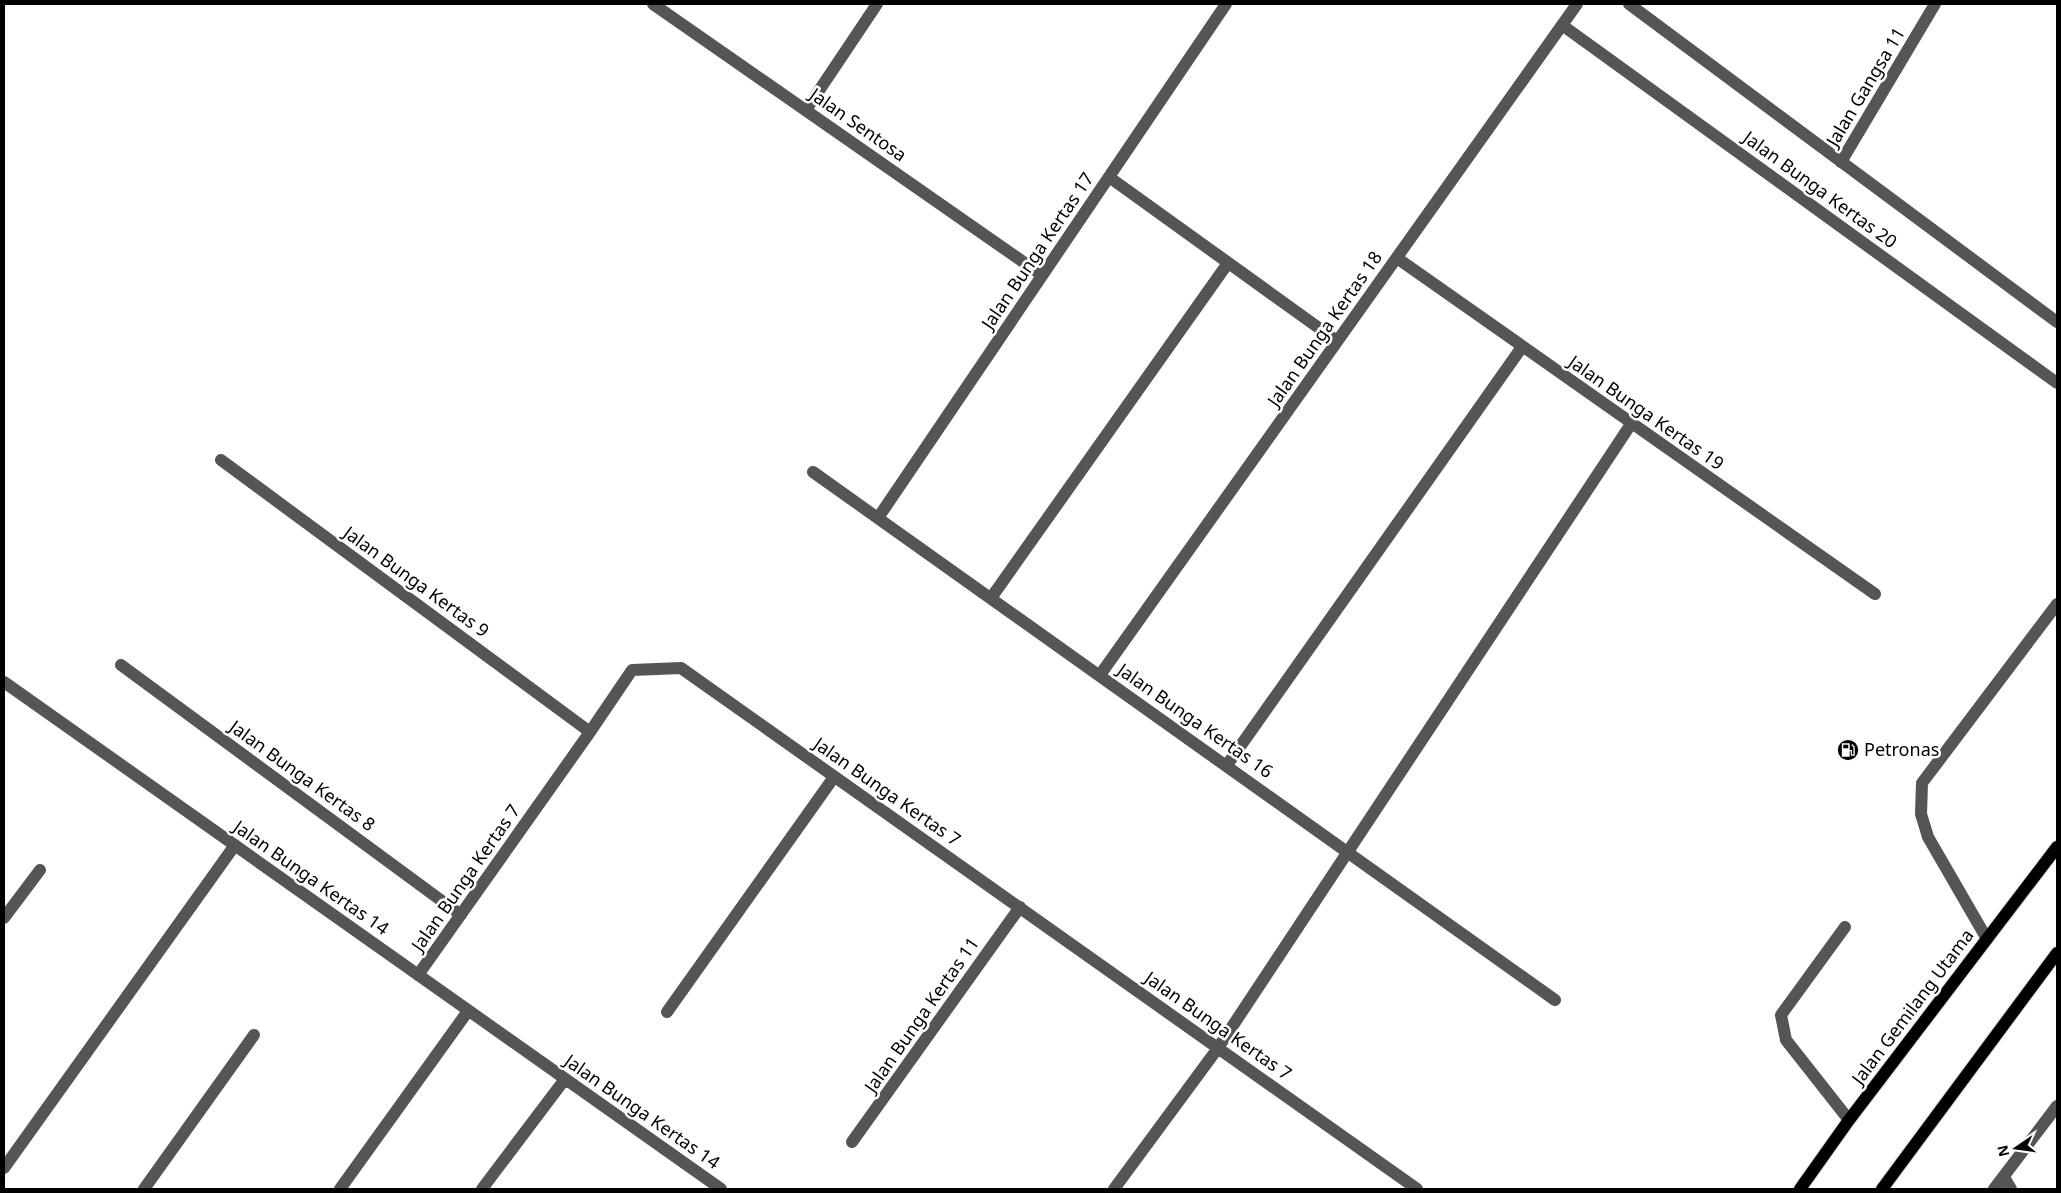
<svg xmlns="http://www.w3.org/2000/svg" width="2061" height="1193" font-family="'Noto Sans',sans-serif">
	<rect width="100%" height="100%" fill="#fff"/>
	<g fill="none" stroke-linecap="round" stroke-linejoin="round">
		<g stroke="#dbdbdb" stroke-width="14">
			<path id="major" d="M1800,1189L1849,1120L2057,847
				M1882,1189L2057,953"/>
		</g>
		<path stroke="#555" stroke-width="12" d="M653,4L1042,275
			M1629,4L2057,322
			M1562,25L2057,383
			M806,110L877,4
			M1841,162L1935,4
			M1109,177L1337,341
			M1397,258L1875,594
			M221,460L590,732
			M813,472L1555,1000
			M878,518L1226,4
			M991,598L1228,263
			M121,665L461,915
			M1100,675L1577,4
			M4,682L721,1189
			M1227,765L1522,347
			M4,918L40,870
			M1845,927L1781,1015L1786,1040L1849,1120
			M1987,939L1928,837L1921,814L1922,783L2057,604
			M418,975L590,732L632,670L681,668L1417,1189
			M667,1012L834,777
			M852,1142L1020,907
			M4,1168L235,845
			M2004,1177L2011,1189
			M144,1189L254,1035
			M340,1189L468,1011
			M482,1189L565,1079
			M1114,1189L1218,1048L1631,424
			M1994,1189L2057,1106"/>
		<use href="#major" stroke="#000" stroke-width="12"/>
	</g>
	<defs>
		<g id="fuel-disc" transform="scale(1.125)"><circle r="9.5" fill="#000" stroke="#fff"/><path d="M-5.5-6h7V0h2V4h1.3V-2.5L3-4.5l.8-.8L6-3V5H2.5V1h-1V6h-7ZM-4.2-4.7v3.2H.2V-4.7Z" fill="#fff"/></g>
	</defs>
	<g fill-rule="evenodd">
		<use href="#fuel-disc" x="1848" y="750"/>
	</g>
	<g text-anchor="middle" stroke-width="5" stroke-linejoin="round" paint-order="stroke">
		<g font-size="18" fill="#000" stroke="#fff">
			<text transform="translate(1866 87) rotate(-59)" y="6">Jalan Gangsa 11</text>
			<text transform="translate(858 125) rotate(35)" y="6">Jalan Sentosa</text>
			<text transform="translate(1820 190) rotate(36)" y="6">Jalan Bunga Kertas 20</text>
			<text transform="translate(1038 251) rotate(-56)" y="6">Jalan Bunga Kertas 17</text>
			<text transform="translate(1325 329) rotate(-55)" y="6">Jalan Bunga Kertas 18</text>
			<text transform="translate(1646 413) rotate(35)" y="6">Jalan Bunga Kertas 19</text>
			<text transform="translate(416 582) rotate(36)" y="6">Jalan Bunga Kertas 9</text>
			<text transform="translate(1195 721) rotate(35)" y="6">Jalan Bunga Kertas 16</text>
			<text transform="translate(302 776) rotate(36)" y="6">Jalan Bunga Kertas 8</text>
			<text transform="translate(887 792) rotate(35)" y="6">Jalan Bunga Kertas 7</text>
			<text transform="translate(311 878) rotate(35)" y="6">Jalan Bunga Kertas 14</text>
			<text transform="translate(466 878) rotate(-55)" y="6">Jalan Bunga Kertas 7</text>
			<text transform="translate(1913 1007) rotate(-53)" y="6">Jalan Gemilang Utama</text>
			<text transform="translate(922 1015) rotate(-55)" y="6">Jalan Bunga Kertas 11</text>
			<text transform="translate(1218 1026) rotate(35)" y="6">Jalan Bunga Kertas 7</text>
			<text transform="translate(642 1112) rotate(35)" y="6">Jalan Bunga Kertas 14</text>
		</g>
		<g font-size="18" fill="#000" stroke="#fff" text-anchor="start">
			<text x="1864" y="756">Petronas</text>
		</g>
	</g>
	<rect width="2061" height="1193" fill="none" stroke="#000000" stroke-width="10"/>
	<g transform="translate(2016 1148) rotate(257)" stroke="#ffffff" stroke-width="4" paint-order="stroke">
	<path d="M0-4L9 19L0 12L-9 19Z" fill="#000000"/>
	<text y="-8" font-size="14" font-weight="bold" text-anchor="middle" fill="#000000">N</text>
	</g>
</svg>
